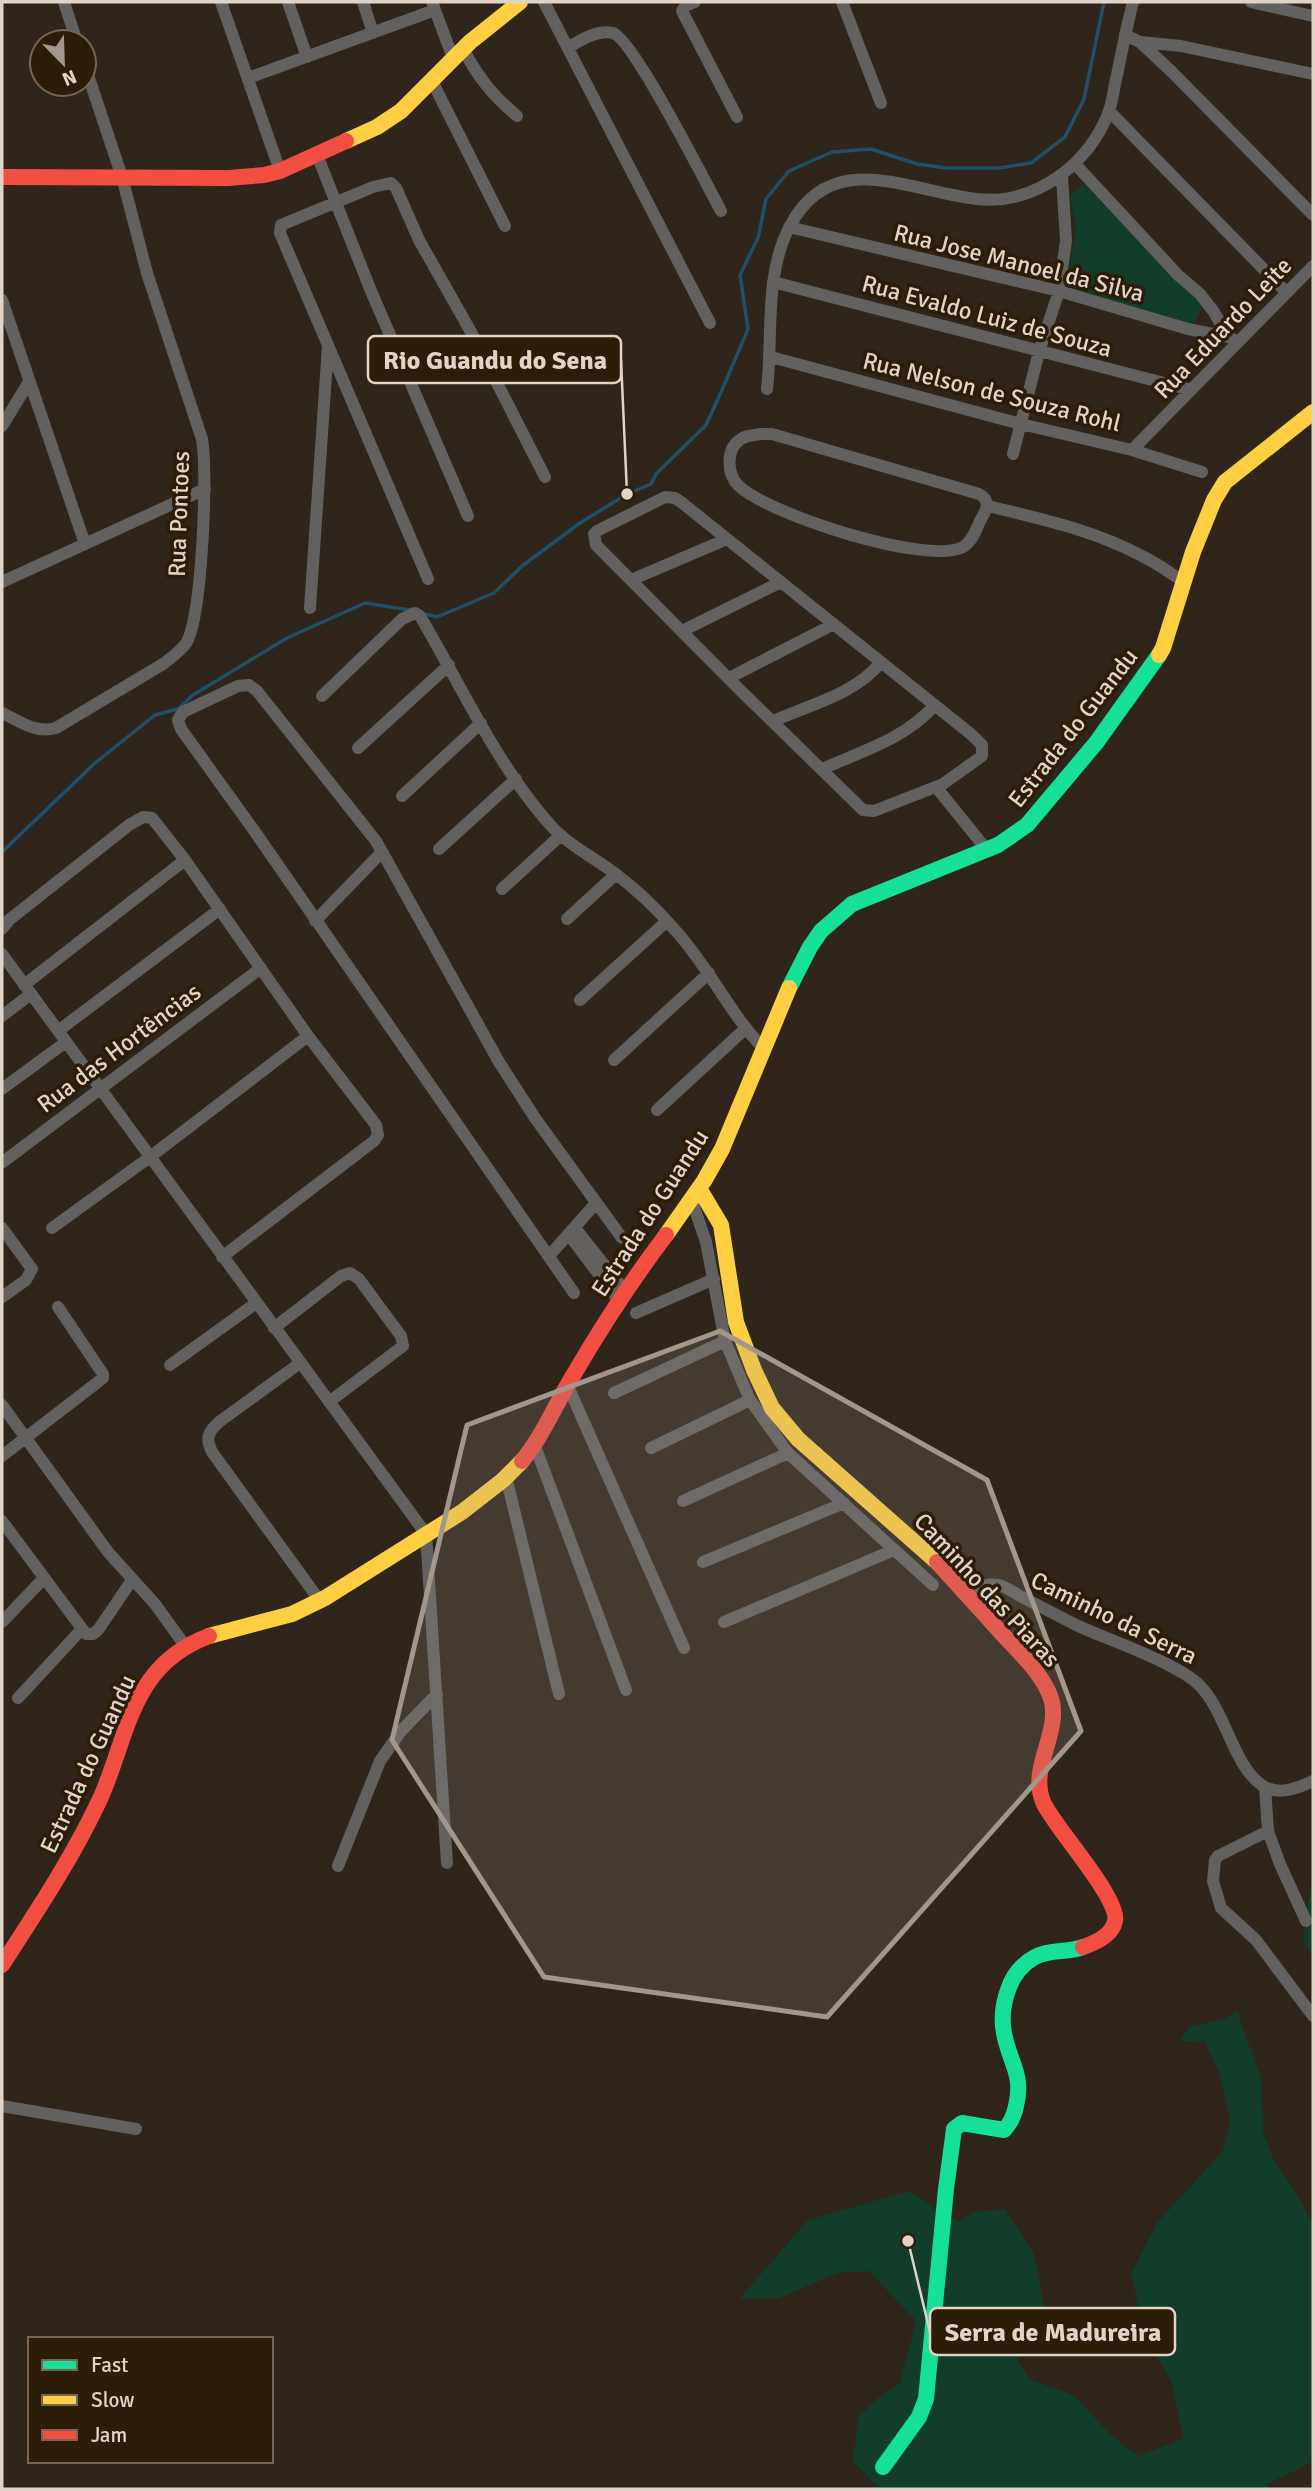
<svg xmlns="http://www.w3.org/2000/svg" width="1315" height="2491" font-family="Signika,sans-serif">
	<rect width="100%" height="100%" fill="#30251a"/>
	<path fill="#113d2a" d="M1087,182L1203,305L1194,325L1066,289L1076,227L1070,195Z
		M1313,1871V1958L1303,1941Z
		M1237,2010L1261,2079L1263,2133L1275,2162L1295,2191L1313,2224V2462L1267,2484L1269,2489H880L853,2461L858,2417L877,2399L900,2383L916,2321L869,2271L838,2273L779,2298H740L808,2220L910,2191L958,2222L974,2212L1005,2209L1034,2254L1044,2304L1030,2337L1017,2361L1031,2380L1074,2395L1109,2433L1138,2456L1183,2439L1172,2383L1146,2338L1131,2274L1157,2223L1222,2152L1230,2122L1221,2077L1205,2042L1180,2041L1190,2026L1226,2019Z"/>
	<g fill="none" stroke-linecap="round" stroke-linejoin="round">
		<path stroke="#1f4f69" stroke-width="3.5" d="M425,614L437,617L494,593L522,566L580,523L627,494L651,484L656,474L706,425L722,390L748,329L740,275L758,238L766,199L789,171L832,152L871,149L917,164L947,168H999L1031,163L1065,137L1084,99L1104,2
			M2,852L95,763L155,715L178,709L193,695L287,638L365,603L410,610"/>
		<path stroke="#626160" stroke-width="12" d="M64,2L77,42
			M221,2L280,171
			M288,2L307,57
			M363,2L373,33
			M432,2L453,58
			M544,2L710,323
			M695,2L685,6L682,11L737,117
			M842,2L881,103
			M1251,2L1313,16
			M1125,35L1140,42L1172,72L1313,215
			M1140,42L1181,46L1313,74
			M568,48C580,40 598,29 613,33C633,39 707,185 721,211
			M463,49C479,78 491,94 517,116
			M248,78L435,10
			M432,81L505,226
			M1109,111L1286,292
			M317,155L371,291L468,516
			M1075,164L1178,275L1200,294L1214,312L1228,337
			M789,227L1059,291L1188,329L1228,337L1238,342
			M773,282L1191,390
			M2,300L85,544
			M771,357L1021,424L1132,450L1202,472
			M767,389C773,336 764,274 790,226C832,146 910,192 977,199C1034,206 1090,164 1109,111C1113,100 1114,86 1117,75C1122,50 1127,26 1133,2
			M2,426L29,382
			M761,434H772L979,494C992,501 986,511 980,521C976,530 972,542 963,547C927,566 768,514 739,486C727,475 725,449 741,439C747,435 754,435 761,434Z
			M1132,450L1313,266
			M1013,454L1039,352L1059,291L1066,241L1062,176
			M665,497L675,498L681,502L972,735L982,745V756L943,784L874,811L863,810L739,689L596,545L594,534L597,531Z
			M988,506C1041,519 1094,530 1142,556C1157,563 1170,573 1184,582
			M428,579L280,233L281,225L373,187L391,183L396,188L419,240L471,332L545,477
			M631,580L727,539
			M2,582L205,489
			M310,608L328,346
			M682,631L781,582
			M729,678L834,624
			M322,696L402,619L415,613L420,616C461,685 498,768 553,828C570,846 593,857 613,872C635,888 657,909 675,930C709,967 729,1013 764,1049
			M2,713C20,721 35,734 56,728L163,664C172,657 181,651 187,642C202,613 208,473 202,439L147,273L122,177L84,63
			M773,721C809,705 856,694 881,662
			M358,748L449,665
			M822,769C862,751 905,739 935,705
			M936,787L987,850
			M402,796L481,723
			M439,849L516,779
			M502,889L561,835
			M567,919L616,874
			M315,921L382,852
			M2,929L9,920L129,825L143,817L152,818L185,860L308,1036L376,1125L378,1135L374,1141L222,1257
			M2,954L426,1534L447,1863
			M24,985L185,860
			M580,1000L667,921
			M2,1016L31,994
			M58,1031L220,909
			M614,1060L709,973
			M2,1089L66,1042
			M657,1110L745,1029
			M3,1162L261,968
			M691,1198L706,1242L725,1341L750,1400L788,1453L933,1585
			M2,1228L32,1269L26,1280L2,1297
			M52,1228L150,1157L308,1036
			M575,1228L625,1291
			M569,1235L619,1301
			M549,1256L596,1203
			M574,1293L253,829L181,729L178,720L183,712L238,686L249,685L257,691L376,841L499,1062L535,1118L622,1238
			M636,1313L714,1279
			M274,1328L341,1276L350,1273L359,1279L401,1336L403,1346L329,1402
			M300,1363L219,1422C208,1432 205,1438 212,1452L320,1601
			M170,1365L256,1303
			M567,1384L684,1648
			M614,1393L725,1341
			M2,1405L108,1552L155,1604L186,1647
			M535,1446L626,1690
			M651,1448L750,1400
			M2,1456L103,1378V1374L58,1307
			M506,1477L559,1694
			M683,1501L788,1453
			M2,1521L86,1634H93L98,1630L132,1580
			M703,1562L844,1503
			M962,1591C973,1588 987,1583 999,1585C1006,1587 1015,1593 1022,1597C1039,1606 1057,1615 1074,1624C1105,1639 1182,1664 1202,1688C1227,1716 1234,1767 1263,1786C1279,1796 1298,1788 1313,1781
			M2,1622L44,1578
			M724,1622L894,1550
			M18,1698L81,1630
			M1265,1787L1268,1831L1218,1856L1215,1860L1213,1881L1221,1908L1256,1940L1313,2016
			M1268,1831L1280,1864L1306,1921
			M338,1866L380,1761L401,1731L437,1694
			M2,2106L136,2129"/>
		<path stroke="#16e098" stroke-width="16" d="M789,988L810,947L821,931L852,904L998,845L1027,825L1096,743L1159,655
			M883,2467L919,2417L926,2399L946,2189L954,2129L962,2123L1004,2130C1011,2123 1014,2116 1016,2106C1024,2074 1009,2062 1004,2033C1001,2018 1003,2004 1008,1990C1013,1975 1022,1964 1035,1957C1050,1949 1068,1953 1083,1947"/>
		<path stroke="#ffcf43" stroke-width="16" d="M346,141L377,127L401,111L470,42L520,2
			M1159,655L1163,648L1193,552L1214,500L1225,482L1313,412
			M699,1188L721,1225L736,1322L754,1370L772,1408L798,1439L937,1562
			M666,1235L704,1181L722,1149L789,988
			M209,1636L292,1614L325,1598L462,1512L503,1480L522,1461"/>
		<path stroke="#f24e42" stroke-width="16" d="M2,177L228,178L264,175L280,171L346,141
			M522,1461C544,1434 556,1403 574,1374C602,1326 632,1280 666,1235
			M937,1562C960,1587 982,1612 1005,1637C1021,1654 1038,1670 1048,1691C1067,1728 1026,1766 1044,1804C1057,1830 1120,1899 1115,1921C1112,1936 1095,1943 1083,1947
			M2,1965C37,1911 73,1857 100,1799C118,1760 125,1715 150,1680C165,1659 185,1645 209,1636"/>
	</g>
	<path fill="#a2978b" fill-opacity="0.2" stroke="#a2978b" stroke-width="5" stroke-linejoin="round" d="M720,1331L987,1480L1081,1731L827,2017L544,1977L392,1740L467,1425Z"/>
	<g text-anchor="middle" stroke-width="7" stroke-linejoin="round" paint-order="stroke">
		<g font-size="24" fill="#e0d4c8" stroke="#2d1c08">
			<text transform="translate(1019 263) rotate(14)" y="8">Rua Jose Manoel da Silva</text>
			<text transform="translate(987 316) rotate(15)" y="8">Rua Evaldo Luiz de Souza</text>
			<text transform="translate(1223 328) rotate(-46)" y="8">Rua Eduardo Leite</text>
			<text transform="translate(992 392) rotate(14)" y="8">Rua Nelson de Souza Rohl</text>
			<text transform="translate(179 514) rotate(-88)" y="8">Rua Pontoes</text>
			<text transform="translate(1073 728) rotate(-52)" y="8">Estrada do Guandu</text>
			<text transform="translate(119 1048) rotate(-37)" y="8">Rua das Hortências</text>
			<text transform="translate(650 1213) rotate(-57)" y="8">Estrada do Guandu</text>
			<text transform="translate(987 1590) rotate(47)" y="8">Caminho das Piaras</text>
			<text transform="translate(1114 1618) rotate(26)" y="8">Caminho da Serra</text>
			<text transform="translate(88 1764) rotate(-65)" y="8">Estrada do Guandu</text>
		</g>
	</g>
	<path fill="none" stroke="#e0d4c8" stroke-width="2.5" d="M627 494L621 360M908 2241L930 2332"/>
	<g fill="#e0d4c8" stroke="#2d1c08" stroke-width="2.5">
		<circle cx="627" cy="494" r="7"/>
		<circle cx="908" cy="2241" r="7"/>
	</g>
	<g fill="#2d1c08" stroke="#e0d4c8" stroke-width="2.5">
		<rect x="368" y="336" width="253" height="47" rx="7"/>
		<rect x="930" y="2308" width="245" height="47" rx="7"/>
	</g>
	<g font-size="26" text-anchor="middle" font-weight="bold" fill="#e0d4c8">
		<text x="495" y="369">Rio Guandu do Sena</text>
		<text x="1053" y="2341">Serra de Madureira</text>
	</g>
	<rect width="1315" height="2491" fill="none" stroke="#e0d4c8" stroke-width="7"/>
	<rect x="28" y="2337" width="245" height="126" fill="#2d1c08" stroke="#756655" stroke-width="2"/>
	<rect x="42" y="2360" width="35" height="10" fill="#16e098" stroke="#756655" stroke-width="2"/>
	<text x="91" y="2372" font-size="21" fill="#e0d4c8">Fast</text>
	<rect x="42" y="2395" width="35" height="10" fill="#ffcf43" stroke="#756655" stroke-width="2"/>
	<text x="91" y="2407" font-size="21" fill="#e0d4c8">Slow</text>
	<rect x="42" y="2430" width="35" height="10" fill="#f24e42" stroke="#756655" stroke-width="2"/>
	<text x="91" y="2442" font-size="21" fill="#e0d4c8">Jam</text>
	<g transform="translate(63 63) rotate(157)"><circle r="33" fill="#2d1c08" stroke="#756655" stroke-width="2"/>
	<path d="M0-5L12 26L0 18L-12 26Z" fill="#a2978b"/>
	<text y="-10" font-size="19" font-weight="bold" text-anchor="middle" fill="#e0d4c8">N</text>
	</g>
</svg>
